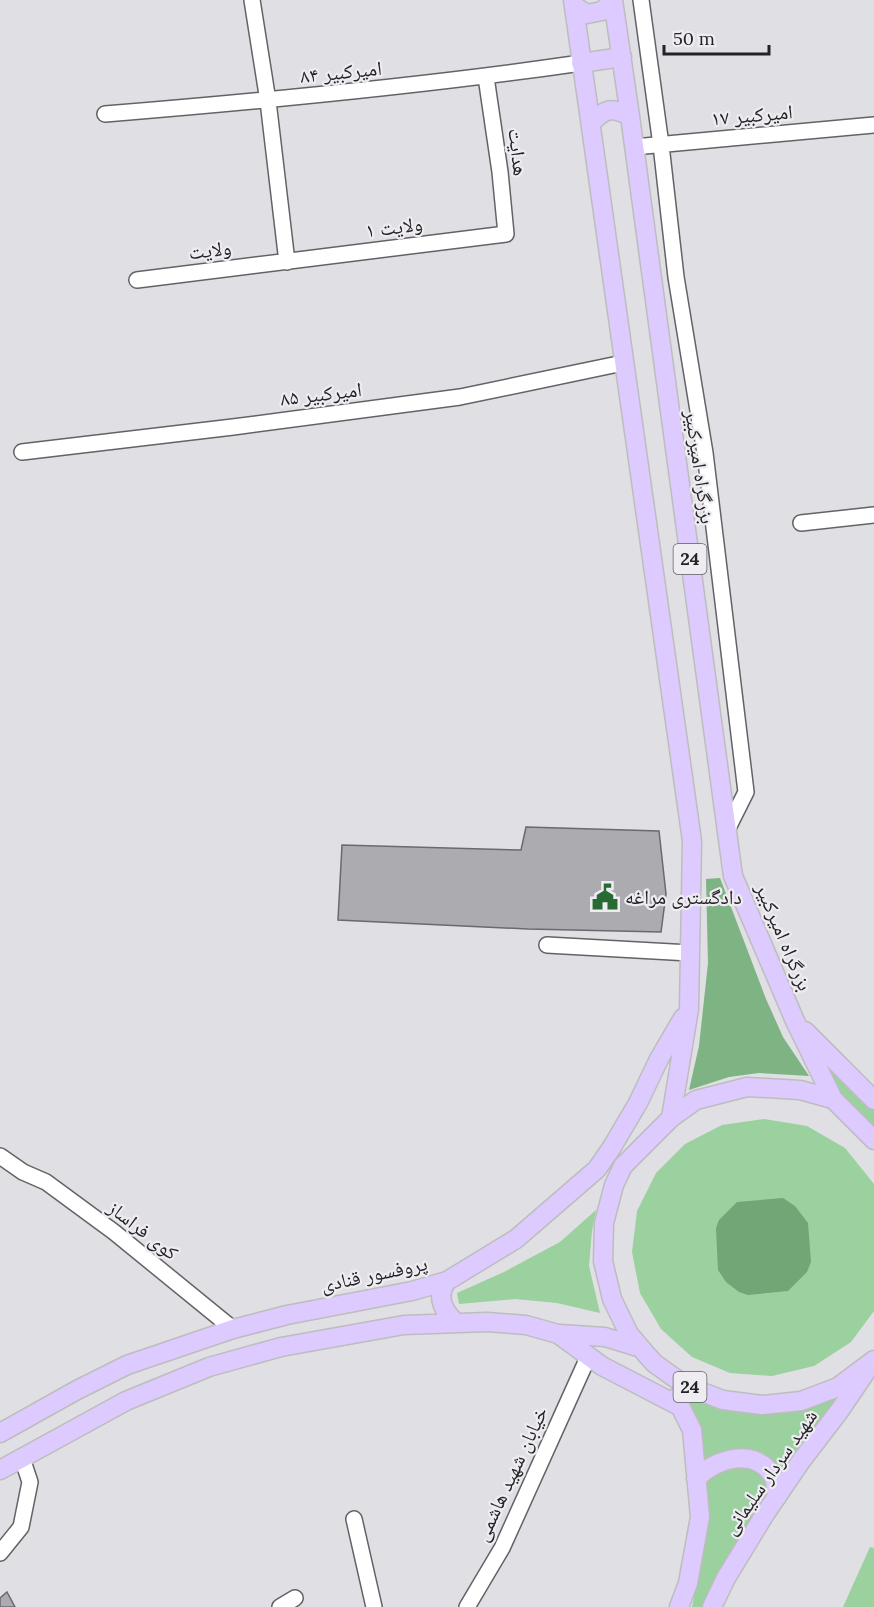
<svg xmlns="http://www.w3.org/2000/svg" width="874" height="1607" font-family="Lora,'Noto Naskh Arabic',serif">
	<rect width="100%" height="100%" fill="#e0dfe4"/>
	<path fill="#9bd09f" d="M795,1021L874,1100V1140L833,1099Z
		M764,1119L807,1126L845,1148L874,1184V1311L851,1342L814,1366L772,1376L730,1373L692,1357L661,1329L640,1293L632,1252L637,1211L656,1173L685,1144L722,1125Z
		M596,1210L592,1231L589,1266L600,1313L557,1303L515,1299L459,1304L457,1293L504,1272L560,1242Z
		M853,1386L782,1479L777,1467L701,1466L695,1423L674,1387L735,1410Z
		M746,1466C759,1472 766,1478 771,1492L706,1607H692L704,1542L703,1485L708,1475L725,1468Z
		M870,1547L874,1548V1607H843Z"/>
	<path fill="#7eb383" d="M720,878L766,999L783,1037L809,1076L759,1073L729,1077L689,1090L699,1046L708,963L706,879Z"/>
	<path fill="#72a677" d="M783,1198L795,1206L808,1223L811,1262L807,1272L788,1291L748,1295L739,1292L726,1282L718,1270L716,1228L719,1220L737,1202Z"/>
	<path fill="#acabb0" stroke="#6a696e" stroke-width="1.5" d="M526,827L659,831L666,894L661,932L528,929L338,920L342,845L521,850Z
		M7,1592L15,1607H0V1598Z"/>
	<g fill="none" stroke-linecap="round" stroke-linejoin="round">
		<g stroke="#636266" stroke-width="18">
			<path id="minor" d="M252,0L268,101L287,262
				M641,0L661,145L676,277L705,453L746,792L727,830
				M105,114C264,101 423,86 581,63
				M634,147L874,125
				M137,280L506,234L500,172L486,77
				M22,452L233,427L460,397L623,363
				M801,523L874,515
				M547,945L690,953
				M0,1156L23,1172L46,1182L114,1232L233,1329
				M354,1519L374,1607
				M0,1553L21,1527L30,1482L22,1458
				M280,1607L295,1598
				M467,1607L502,1548L585,1364L590,1357"/>
		</g>
		<g stroke="#bdbdbd" stroke-width="21">
			<path id="major" d="M573,0L692,841L689,1009L671,1118
				M613,0L630,116L733,876L795,1021L833,1099
				M574,6L587,14L602,11L613,1
				M581,63L622,57
				M592,122C606,108 612,107 630,116
				M805,1031L874,1100
				M874,1140L833,1099L800,1090L747,1087L696,1100L671,1118L623,1166L614,1185L604,1223L603,1261L612,1299L629,1334L646,1354L654,1363L686,1386L723,1400L762,1405L801,1401L838,1387L874,1360
				M447,1281C435,1296 443,1311 456,1323
				M560,1334L605,1337L641,1348
				M676,1398L692,1430L700,1517L688,1583L679,1607
				M0,1433L77,1390L127,1365L233,1329L287,1315L412,1291L447,1281L516,1239L597,1169L612,1147L638,1103L659,1059L683,1018
				M0,1470L126,1401L209,1367L281,1347L404,1325L487,1322L526,1325L558,1334L602,1366L681,1407
				M696,1479C715,1458 757,1446 774,1478C776,1483 776,1491 777,1497
				M712,1607L726,1578L765,1514L801,1461L840,1410L865,1373"/>
		</g>
		<use href="#minor" stroke="#fff" stroke-width="15"/>
		<use href="#major" stroke="#ddcaff" stroke-width="18"/>
	</g>
	<defs>
		<g id="civic-bare" transform="scale(2.07)"><path d="M-.6-6.5H3V-4.5H.6V-3L4-1V1h2V6H-6V1h2V-1L-.6-3ZM-1.2 2.5V6h2.4V2.5Z" fill="#286a33" stroke="#eeecf1" stroke-width="2.5" paint-order="stroke"/></g>
	</defs>
	<g fill-rule="evenodd">
		<use href="#civic-bare" x="605" y="897"/>
	</g>
	<g text-anchor="middle" stroke-width="4.5" stroke-linejoin="round" paint-order="stroke">
		<g fill="#eeecf1" stroke="#605f62" stroke-width="1.5">
			<rect x="673.5" y="544" width="33" height="30" rx="4.5"/>
			<rect x="673.5" y="1372" width="33" height="30" rx="4.5"/>
		</g>
		<g font-size="18" font-weight="bold" fill="#232224">
			<text x="690" y="565">24</text>
			<text x="690" y="1393">24</text>
		</g>
		<g font-size="20" fill="#232224" stroke="#eeecf1">
			<text transform="translate(341 72) rotate(-6)" y="7">امیرکبیر ۸۴</text>
			<text transform="translate(752 115) rotate(-5)" y="7">امیرکبیر ۱۷</text>
			<text transform="translate(518 152) rotate(83)" y="7">هدایت</text>
			<text transform="translate(394 227) rotate(-7)" y="7">ولایت ۱</text>
			<text transform="translate(210 250) rotate(-7)" y="7">ولایت</text>
			<text transform="translate(321 394) rotate(-7)" y="7">امیرکبیر ۸۵</text>
			<text transform="translate(700 467) rotate(82)" y="7">بزرگراه امیرکبیر</text>
			<text transform="translate(784 937) rotate(67)" y="7">بزرگراه امیرکبیر</text>
			<text transform="translate(143 1230) rotate(38)" y="7">کوی فراساز</text>
			<text transform="translate(374 1274) rotate(-12)" y="7">پروفسور قنادی</text>
			<text transform="translate(770 1472) rotate(-55)" y="7">شهید سردار سلیمانی</text>
			<text transform="translate(511 1474) rotate(-65)" y="7">خیابان شهید هاشمی</text>
		</g>
		<g font-size="20" fill="#232224" stroke="#eeecf1" text-anchor="start">
			<text x="625" y="904">دادگستری مراغه</text>
		</g>
	</g>
	<path d="M664 45v9h105v-9" fill="none" stroke="#232224" stroke-width="3"/>
	<text x="673" y="45" font-size="18" fill="#232224" stroke="#eeecf1" stroke-width="4.5" paint-order="stroke">50 m</text>
</svg>
